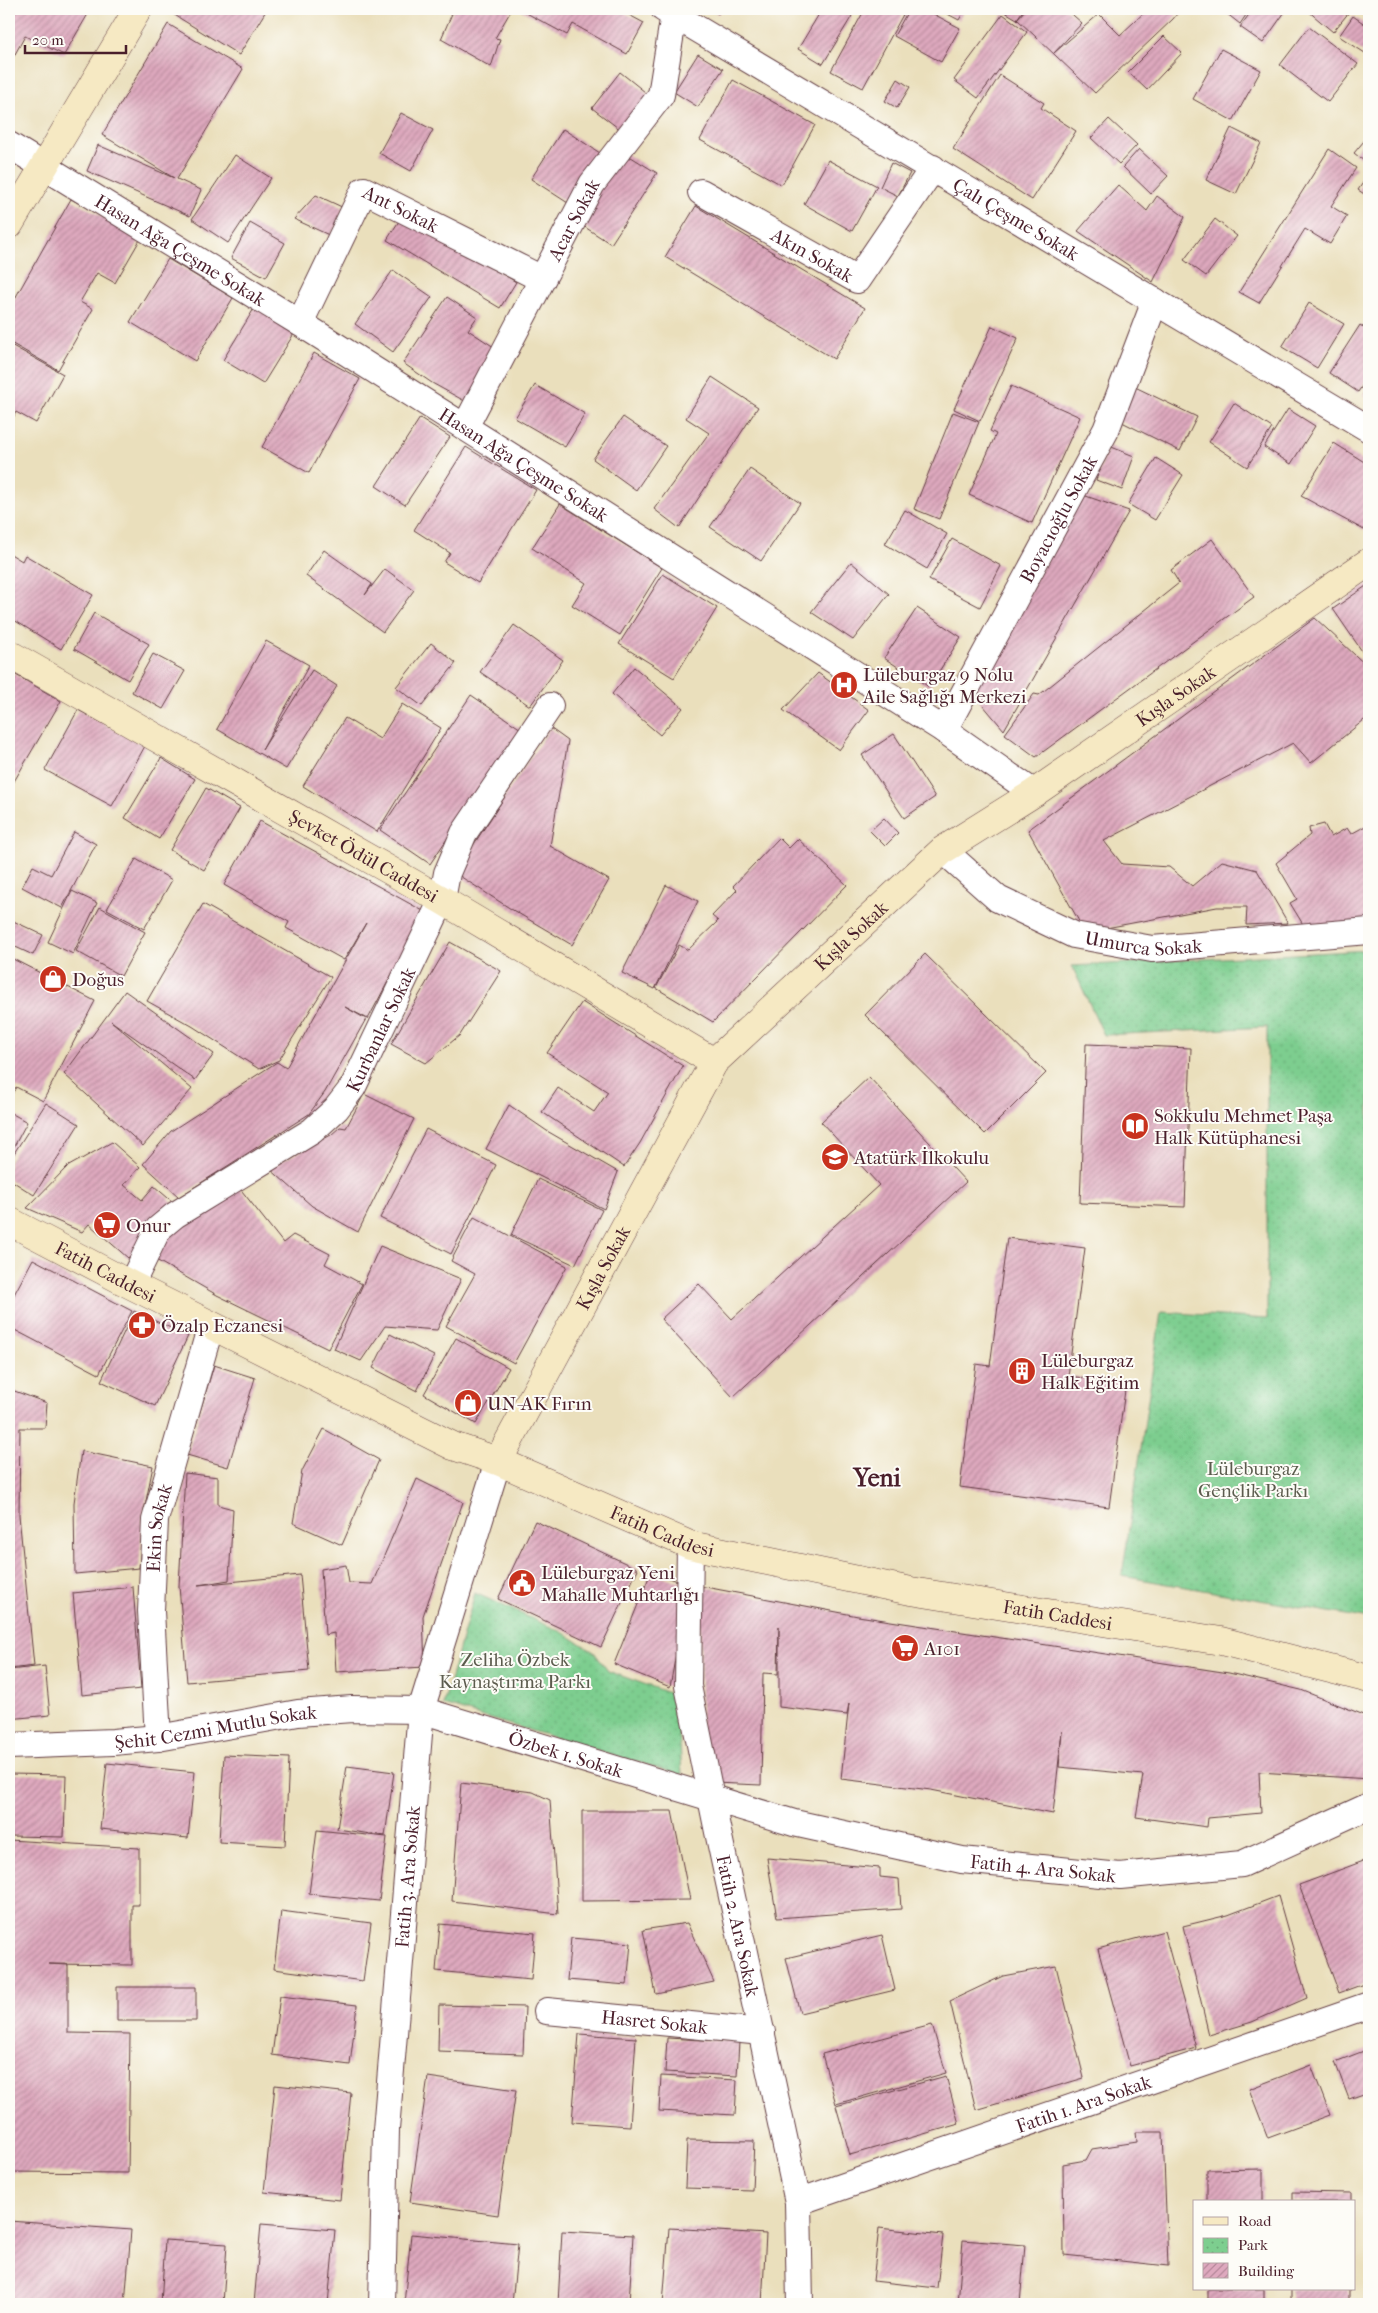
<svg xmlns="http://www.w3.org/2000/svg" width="1378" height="2313" font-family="'IM FELL French Canon',serif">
	<defs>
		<pattern id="park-dots" width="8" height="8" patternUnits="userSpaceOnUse" patternTransform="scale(1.25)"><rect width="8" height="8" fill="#7dce8f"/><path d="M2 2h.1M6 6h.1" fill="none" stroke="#6eb07c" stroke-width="1.8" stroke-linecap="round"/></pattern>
		<pattern id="building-hatch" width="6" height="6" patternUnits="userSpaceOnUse" patternTransform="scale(1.25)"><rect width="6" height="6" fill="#dea9be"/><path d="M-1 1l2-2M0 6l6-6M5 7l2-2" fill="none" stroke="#b6899b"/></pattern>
	</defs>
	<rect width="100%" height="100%" fill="#fdfcf7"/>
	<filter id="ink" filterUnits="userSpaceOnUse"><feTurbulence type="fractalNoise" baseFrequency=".02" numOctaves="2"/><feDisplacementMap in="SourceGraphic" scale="10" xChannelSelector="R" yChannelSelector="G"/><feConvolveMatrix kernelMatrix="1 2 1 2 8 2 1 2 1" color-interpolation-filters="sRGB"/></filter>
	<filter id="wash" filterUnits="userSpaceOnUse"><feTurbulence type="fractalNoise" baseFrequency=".0096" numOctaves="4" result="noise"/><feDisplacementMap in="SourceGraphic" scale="20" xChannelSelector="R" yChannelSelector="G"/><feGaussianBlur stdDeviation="1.12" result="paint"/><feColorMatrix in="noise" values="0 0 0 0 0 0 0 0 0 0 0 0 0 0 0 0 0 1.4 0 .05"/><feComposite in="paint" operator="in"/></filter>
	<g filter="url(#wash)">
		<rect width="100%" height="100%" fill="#eadfbc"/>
		<path fill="url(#park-dots)" stroke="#64765d" d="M1369,950V1619L1122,1576L1161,1312L1267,1319V1027L1104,1035L1072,966Z
			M475,1593L562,1632L594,1652L608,1671L677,1696L682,1775L443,1705Z"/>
		<g id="blocks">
			<path fill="url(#building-hatch)" d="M9,9H91L64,55L25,36L9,65Z
				M176,9H267L239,55L173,14Z
				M454,9H512L495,38L500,39L491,67L441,39Z
				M519,9H618L644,23L627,54L573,24L567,35Z
				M712,9H723L718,14Z
				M822,9H840L852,16L823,64L798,49Z
				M865,9H906L863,88L831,71Z
				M909,9H924L960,28L941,62L894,36Z
				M938,9H965L959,20Z
				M1000,9H1024L1017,19L1026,9H1066L1082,23L1054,53L1099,14L1120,35L1148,9H1181L1173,19L1095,93L1017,19Z
				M1221,9H1250L1240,24Z
				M1253,9H1287L1263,43L1240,27Z
				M1308,9H1347L1350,11L1333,32L1307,10Z
				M1003,14L1027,32L978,98L954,80Z
				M1353,16L1369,27L1368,55L1339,36Z
				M168,24L243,69L177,179L201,190L190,216L87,171L98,145L174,178L102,135Z
				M1309,27L1358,64L1328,102L1280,65Z
				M1164,36L1182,53L1147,90L1128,72Z
				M1221,49L1261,70L1233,121L1193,99Z
				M698,54L723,69L698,107L674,92Z
				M620,72L650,96L622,131L592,108Z
				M1000,75L1044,103L1041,108L1076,131L1032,200L953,149Z
				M898,79L910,87L897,108L885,101Z
				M733,80L815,125L782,185L700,140Z
				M401,113L433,130L411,171L379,153Z
				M1109,119L1137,145L1119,164L1091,138Z
				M1231,128L1261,143L1236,194L1206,180Z
				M563,129L600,153L568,203L531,179Z
				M1369,135V165L1354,153Z
				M1139,149L1168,176L1151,194L1123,167Z
				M1329,149L1356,168L1331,206L1347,216L1330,244L1305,229L1259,303L1239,292Z
				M623,152L657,173L611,244L577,222Z
				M235,155L271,178L228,243L192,219Z
				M828,160L877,186L852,231L804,204Z
				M891,163L910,173L898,196L880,187Z
				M1369,174V197L1358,190Z
				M1118,185L1147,211L1157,196L1185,217L1153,282L1078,231Z
				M316,195L344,208L331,236L294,219Z
				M71,199L141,238L115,283L97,273L80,302L93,309L58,370L9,342V309Z
				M696,206L865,308L834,359L665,257Z
				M404,213L516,282L500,308L387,240Z
				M1215,219L1237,236L1206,276L1184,260Z
				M250,223L285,243L266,277L231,258Z
				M168,259L233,298L195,361L130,322Z
				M393,270L432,297L393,352L355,324Z
				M447,297L477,317L468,330L497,349L470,404L432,383L403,363Z
				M1309,303L1344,324L1317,368L1282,347Z
				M255,307L295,332L263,384L223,360Z
				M1360,325L1369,331V376L1358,392L1329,373Z
				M992,326L1018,338L980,421L954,409Z
				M9,344L63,374L36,423L16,412L9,426Z
				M314,353L360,379L309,473L262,447Z
				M712,377L758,407L679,528L654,509L709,433L686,418Z
				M1369,383V399L1363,395Z
				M535,385L585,414L565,447L515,418Z
				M1131,385L1197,417L1180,451L1114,418Z
				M1011,386L1080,417L1032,523L969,495L996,434L990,431Z
				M1234,403L1272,428L1247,467L1209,442Z
				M1288,409L1315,426L1291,464L1264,447Z
				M953,412L979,422L939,519L914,509Z
				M623,417L666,446L636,490L593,459Z
				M420,418L450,437L405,505L376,486Z
				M1334,443L1369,465V527L1364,530L1301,496Z
				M1109,446L1134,456L1122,490L1096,480Z
				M466,447L536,490L478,583L444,562L450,553L414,530Z
				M1156,458L1183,475L1155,520L1128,504Z
				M750,469L800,503L761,561L710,527Z
				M1083,495L1129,511L1004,730L972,692Z
				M560,504L662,568L620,635L572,605L586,583L532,548Z
				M905,510L947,534L927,569L885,544Z
				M952,539L1001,566L980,607L929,580Z
				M1212,539L1254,597L1036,757L1005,734L1034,694L1039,695L1179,583L1171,570Z
				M324,550L372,584L365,595L385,569L414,590L383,632L306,576Z
				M9,553L22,561L25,555L93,595L61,649L9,617Z
				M851,562L889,594L853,640L811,612Z
				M663,574L717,608L674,678L619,644Z
				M1369,584V655L1366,657L1333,609Z
				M917,608L961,637L929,687L884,658Z
				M94,613L149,644L128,680L74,649Z
				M1315,618L1369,668V716L1311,763L1293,743L1104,841L1122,864L1169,867L1192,886L1222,861L1257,870L1288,923L1246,925L1247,907H1217L1085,932L1028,830Z
				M514,625L563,660L530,706L480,672Z
				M266,641L309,665L262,750L312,670L337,686L286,769L217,729Z
				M431,643L456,663L422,706L396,687Z
				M153,654L185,671L163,709L132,692Z
				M634,667L683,708L660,735L612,694Z
				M9,671L61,701L9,790Z
				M818,673L869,710L839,750L783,710Z
				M471,695L521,729L430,864L380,830Z
				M402,704L441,728L377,832L303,786L345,718L380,739Z
				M78,710L145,746L112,806L45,770Z
				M550,728L568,741L550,846L609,880L572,945L511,909L455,873Z
				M894,734L935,797L904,818L862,755Z
				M161,758L195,779L159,839L125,818Z
				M206,788L240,808L204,870L170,850Z
				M884,818L898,833L885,846L870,831Z
				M260,821L425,912L368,1019L345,1007L366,1019L325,1092L309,1114L179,1197L143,1164L171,1131L277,1062L286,1068L366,923L344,960L286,928L289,922L224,885Z
				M1324,824L1331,837L1347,828L1351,834L1369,824V923L1315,927L1310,922L1304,926L1290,903L1297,899L1276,863L1310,835L1309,828Z
				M74,832L96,844L62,908L22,887L33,866L51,875Z
				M779,838L789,848L798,839L847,885L713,1022L656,988L679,945L688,950L718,921L712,916L737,890L733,886Z
				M136,859L172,880L144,929L107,909Z
				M666,885L698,901L655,989L622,973Z
				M72,891L97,903L73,954L48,942Z
				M203,904L331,977L279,1060L259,1069L192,1026L147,1001Z
				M100,907L145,932L121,976L76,951Z
				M9,919L43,935L33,955L9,944Z
				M450,942L501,971L460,1035L426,1063L391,1044Z
				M925,954L1046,1073L985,1134L865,1015Z
				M9,957L95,1001L43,1101L16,1087L9,1100Z
				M125,991L214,1054L195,1080L111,1021L192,1089L143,1146L64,1074Z
				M582,1002L683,1066L640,1143L624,1167L542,1112L558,1088L594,1112L608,1092L547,1053Z
				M1086,1044L1191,1048L1185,1207L1080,1203Z
				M869,1077L966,1182L733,1397L661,1319L699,1284L732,1319L879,1185L821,1122Z
				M364,1094L414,1119L358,1232L312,1206L269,1168L331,1135L340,1127L346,1128Z
				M46,1103L79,1124L34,1195L9,1179V1161Z
				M509,1105L547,1131L618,1172L604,1209L486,1149Z
				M9,1112L27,1122L9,1156Z
				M426,1129L496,1165L451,1254L380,1218Z
				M112,1142L140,1167L124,1185L142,1200L154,1186L175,1204L128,1258L89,1224L82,1232L27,1208L67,1167Z
				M538,1179L602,1210L575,1265L511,1235Z
				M238,1186L283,1243L293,1235L330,1254L325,1264L362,1284L328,1349L217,1295L149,1256L163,1231Z
				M474,1217L567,1266L514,1363L446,1326L475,1274L451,1261Z
				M1007,1238L1085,1248L1068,1376L1126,1383L1109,1507L960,1487L976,1364L990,1366Z
				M380,1246L461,1279L437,1330L385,1326L361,1361L334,1349Z
				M33,1259L132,1311L99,1374L9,1327V1304Z
				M134,1311L188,1336L155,1406L101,1381Z
				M390,1334L434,1356L417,1391L373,1368Z
				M456,1338L509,1368L476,1424L424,1394Z
				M214,1365L255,1378L228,1467L187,1455Z
				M9,1389L47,1403L45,1428H20L19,1515L34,1666L9,1669Z
				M324,1429L379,1460L342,1545L293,1523L302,1471Z
				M81,1451L153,1466L143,1516L139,1568L75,1574L74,1503Z
				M185,1473L218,1477V1505L233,1509L229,1580L198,1585L300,1575L309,1671L187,1682L179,1586Z
				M417,1479L463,1502L423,1616L425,1667L336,1672L334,1633L325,1635L321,1569L346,1565L349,1583L372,1584Z
				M535,1521L638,1569L601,1647L498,1599Z
				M651,1572L688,1585L670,1687L614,1664Z
				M700,1586L858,1616L1229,1673L1301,1690L1369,1717V1779L1259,1772L1261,1813L1208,1818L1207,1827L1136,1817L1143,1775L1059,1767L1062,1731L1053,1814L931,1790L841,1779L849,1703L847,1715L779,1707V1626L778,1674L763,1673L761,1785L714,1783L701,1743Z
				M133,1587L141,1689L82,1695L73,1593Z
				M45,1666L50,1715L9,1719V1670Z
				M224,1755L289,1758L285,1846L219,1842Z
				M107,1763L195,1772L188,1838L100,1829Z
				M347,1766L394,1772L385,1836L337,1829Z
				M9,1774L66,1775L64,1837L9,1836Z
				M461,1783L533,1792L550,1800L558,1914L452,1901Z
				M582,1811H672L690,1900L582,1901Z
				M317,1830L387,1837L379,1901L309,1894Z
				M9,1840L139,1848V1905H132V1965L49,1964L68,1965V2033L130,2034L128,2173L9,2172Z
				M767,1858L880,1868V1877L899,1879L901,1909L777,1918Z
				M1369,1859V1982L1339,1993L1299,1885Z
				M1278,1896L1307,1998L1252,2022L1209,2035L1183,1926L1228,1915Z
				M281,1911L371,1923L363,1981L274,1969Z
				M687,1923L714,1982L656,1994L643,1930Z
				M440,1924L535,1933L531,1980L436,1971Z
				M1164,1931L1196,2048L1130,2066L1098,1949Z
				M882,1935L895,1990L800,2013L786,1958Z
				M571,1938L631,1943L627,1985L567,1980Z
				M1056,1966L1084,2078L976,2110L950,2001L1003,1976Z
				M117,1987H196V2021H117Z
				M280,1996L357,2005L350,2065L272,2055Z
				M439,2005L525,2007L523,2054L438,2051Z
				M932,2025L946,2073L836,2104L822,2054Z
				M579,2034L636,2038L630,2126L572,2122Z
				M667,2038L739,2042L737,2076L665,2072Z
				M1369,2049V2092L1349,2099L1335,2062Z
				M1311,2065L1330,2115L1268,2138L1249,2089Z
				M661,2076L737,2080L735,2115L659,2111Z
				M946,2076L959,2124L850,2155L836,2106Z
				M428,2077L516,2090L498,2215L410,2202Z
				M275,2085L351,2093L340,2200L264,2192Z
				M1136,2132H1163L1168,2266L1064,2255L1063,2164L1086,2160L1092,2149L1137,2142Z
				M687,2140L754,2141L752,2190L685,2188Z
				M1263,2169V2202H1207V2170Z
				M1293,2192L1351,2193V2202H1293Z
				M9,2221L131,2230L125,2304H9Z
				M261,2224L335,2230L328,2304H254Z
				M669,2228L766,2234L762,2304H663Z
				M879,2228L943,2235L937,2288L873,2281Z
				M562,2231L633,2235L629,2304H558Z
				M411,2234L518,2244L512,2304H404Z
				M165,2240L227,2244L223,2304H161Z
				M963,2240L1025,2245L1020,2304H958Z
				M1208,2289H1264V2304H1208Z
				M1291,2289H1349V2304H1291Z"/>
		</g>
	</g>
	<g filter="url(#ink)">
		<use href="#blocks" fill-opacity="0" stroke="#623c41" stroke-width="1"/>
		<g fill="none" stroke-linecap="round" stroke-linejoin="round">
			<g stroke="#623c41" stroke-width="28">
				<g id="street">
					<path id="s1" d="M664,9L1369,429"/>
					<path id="s2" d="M9,145L300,323L944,730L1034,793"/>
					<path id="s3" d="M701,192L857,280L933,168"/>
					<path id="s4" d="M300,323L364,190L542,279"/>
					<path id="s5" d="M465,427L592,184L661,95L674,14L678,9"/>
					<path id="s6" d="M944,730L1106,430L1155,301"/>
					<path id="s7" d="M943,850L998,899L1074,935L1152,949L1369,931"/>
					<path id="s8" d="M131,1285L158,1229L175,1215L312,1131L336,1109L353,1087L442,900L447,873L464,833L550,706"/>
					<path id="s9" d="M690,1545L688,1686L718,1832L798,2202L800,2304"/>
					<path id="s10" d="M158,1738L151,1611L155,1520L211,1325"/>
					<path id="s11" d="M9,1746L113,1742L158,1738L298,1713L352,1709L421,1710L794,1823L962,1860L1120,1876L1242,1864L1369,1806"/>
					<path id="s12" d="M547,2011L762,2032"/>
					<path id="s13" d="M798,2202L1369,2005"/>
					<path id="s14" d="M382,2304L386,2130L421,1710L498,1461"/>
				</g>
			</g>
			<g stroke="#623c41" stroke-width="29">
				<g id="secondary">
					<path d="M9,225L138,9"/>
					<path id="s15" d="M9,654L442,900L714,1062"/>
					<path id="s16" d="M9,1221L131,1285L453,1446L498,1461L690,1545L911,1591L1221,1641L1369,1679"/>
					<path id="s17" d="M498,1461L714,1062L943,850L1034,793L1369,562"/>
				</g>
			</g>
			<use href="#street" stroke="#fff" stroke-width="26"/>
			<use href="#secondary" stroke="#f6e9c3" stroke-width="28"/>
		</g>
	</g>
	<defs>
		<g id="hospital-disc" transform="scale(1.4375)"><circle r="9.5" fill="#c8321e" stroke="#fdfcf7"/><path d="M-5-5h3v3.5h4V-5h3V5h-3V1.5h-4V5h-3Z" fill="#fff"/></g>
		<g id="shop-disc" transform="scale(1.4375)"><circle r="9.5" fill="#c8321e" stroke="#fdfcf7"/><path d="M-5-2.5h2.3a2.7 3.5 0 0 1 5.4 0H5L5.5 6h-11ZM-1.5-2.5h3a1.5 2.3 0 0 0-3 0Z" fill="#fff"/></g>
		<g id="library-disc" transform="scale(1.4375)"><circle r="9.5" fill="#c8321e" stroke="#fdfcf7"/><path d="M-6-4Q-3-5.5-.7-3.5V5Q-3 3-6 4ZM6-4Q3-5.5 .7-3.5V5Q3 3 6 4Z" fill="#fff"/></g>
		<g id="school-disc" transform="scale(1.4375)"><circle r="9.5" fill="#c8321e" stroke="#fdfcf7"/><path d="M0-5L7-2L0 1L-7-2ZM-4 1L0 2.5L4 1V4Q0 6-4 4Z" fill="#fff"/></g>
		<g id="supermarket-disc" transform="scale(1.4375)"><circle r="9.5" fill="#c8321e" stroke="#fdfcf7"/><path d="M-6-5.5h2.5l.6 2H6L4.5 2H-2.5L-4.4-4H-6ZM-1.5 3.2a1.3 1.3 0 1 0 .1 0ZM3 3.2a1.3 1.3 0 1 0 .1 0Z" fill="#fff"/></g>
		<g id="pharmacy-disc" transform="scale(1.4375)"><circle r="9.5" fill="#c8321e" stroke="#fdfcf7"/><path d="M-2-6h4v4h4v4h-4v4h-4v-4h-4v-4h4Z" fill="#fff"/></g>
		<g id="building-disc" transform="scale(1.4375)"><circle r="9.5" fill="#c8321e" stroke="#fdfcf7"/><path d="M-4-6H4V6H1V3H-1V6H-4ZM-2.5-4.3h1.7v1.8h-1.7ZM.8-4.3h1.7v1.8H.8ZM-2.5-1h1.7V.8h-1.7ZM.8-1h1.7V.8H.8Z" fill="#fff"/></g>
		<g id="civic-disc" transform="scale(1.4375)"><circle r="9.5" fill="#c8321e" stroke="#fdfcf7"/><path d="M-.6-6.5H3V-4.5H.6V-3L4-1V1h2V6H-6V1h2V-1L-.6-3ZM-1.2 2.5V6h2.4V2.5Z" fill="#fff"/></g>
	</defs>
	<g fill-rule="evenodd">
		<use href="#hospital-disc" x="844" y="685"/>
		<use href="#shop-disc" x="53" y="979"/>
		<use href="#library-disc" x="1135" y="1126"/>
		<use href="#school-disc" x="835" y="1157"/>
		<use href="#supermarket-disc" x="107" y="1225"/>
		<use href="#pharmacy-disc" x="142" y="1325"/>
		<use href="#building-disc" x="1022" y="1371"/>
		<use href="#shop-disc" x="468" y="1403"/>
		<use href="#civic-disc" x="522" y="1583"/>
		<use href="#supermarket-disc" x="905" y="1648"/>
	</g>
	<g text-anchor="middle" stroke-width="4" stroke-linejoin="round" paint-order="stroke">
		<g font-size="19" fill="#4a1f2b" stroke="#fdfcf7">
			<text dy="7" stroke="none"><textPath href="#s4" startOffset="189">Ant Sokak</textPath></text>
			<text dy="7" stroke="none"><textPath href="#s1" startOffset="410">Çalı Çeşme Sokak</textPath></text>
			<text dy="7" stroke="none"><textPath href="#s5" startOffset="234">Acar Sokak</textPath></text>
			<text dy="7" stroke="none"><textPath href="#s2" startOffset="201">Hasan Ağa Çeşme Sokak</textPath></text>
			<text dy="7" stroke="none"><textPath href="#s3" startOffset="128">Akın Sokak</textPath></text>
			<text dy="7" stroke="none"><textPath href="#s2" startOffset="606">Hasan Ağa Çeşme Sokak</textPath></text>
			<text dy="7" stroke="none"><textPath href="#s6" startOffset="240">Boyacıoğlu Sokak</textPath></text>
			<text dy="7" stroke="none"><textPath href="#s17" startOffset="1045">Kışla Sokak</textPath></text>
			<text dy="7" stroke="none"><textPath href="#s15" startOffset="408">Şevket Ödül Caddesi</textPath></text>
			<text dy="7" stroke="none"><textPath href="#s17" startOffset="640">Kışla Sokak</textPath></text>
			<text dy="7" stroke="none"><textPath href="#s7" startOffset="228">Umurca Sokak</textPath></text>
			<text dy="7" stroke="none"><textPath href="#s8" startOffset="369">Kurbanlar Sokak</textPath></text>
			<text dy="7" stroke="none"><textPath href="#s17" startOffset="220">Kışla Sokak</textPath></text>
			<text dy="7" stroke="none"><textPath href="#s16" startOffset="109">Fatih Caddesi</textPath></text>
			<text dy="7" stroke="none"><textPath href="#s10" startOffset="211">Ekin Sokak</textPath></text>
			<text dy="7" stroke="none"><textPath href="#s16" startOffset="724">Fatih Caddesi</textPath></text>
			<text dy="7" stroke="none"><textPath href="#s16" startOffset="1129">Fatih Caddesi</textPath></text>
			<text dy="7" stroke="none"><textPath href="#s11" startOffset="208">Şehit Cezmi Mutlu Sokak</textPath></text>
			<text dy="7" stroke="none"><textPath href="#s11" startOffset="566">Özbek 1. Sokak</textPath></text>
			<text dy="7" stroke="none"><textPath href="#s11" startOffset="1058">Fatih 4. Ara Sokak</textPath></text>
			<text dy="7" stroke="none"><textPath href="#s14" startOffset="428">Fatih 3. Ara Sokak</textPath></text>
			<text dy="7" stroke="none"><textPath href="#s9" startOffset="386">Fatih 2. Ara Sokak</textPath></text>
			<text dy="7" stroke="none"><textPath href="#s12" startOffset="108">Hasret Sokak</textPath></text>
			<text dy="7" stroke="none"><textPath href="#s13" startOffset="302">Fatih 1. Ara Sokak</textPath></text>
		</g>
		<g font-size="19" fill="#4a1f2b" stroke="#fdfcf7" text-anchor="start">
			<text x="863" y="681">Lüleburgaz 9 Nolu<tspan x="863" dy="22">Aile Sağlığı Merkezi</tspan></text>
			<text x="72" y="986">Doğus</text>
			<text x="1154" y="1122">Sokkulu Mehmet Paşa<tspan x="1154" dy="22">Halk Kütüphanesi</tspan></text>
			<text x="854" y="1164">Atatürk İlkokulu</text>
			<text x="126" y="1232">Onur</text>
			<text x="161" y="1332">Özalp Eczanesi</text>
			<text x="1041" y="1367">Lüleburgaz<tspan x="1041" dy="22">Halk Eğitim</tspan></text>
			<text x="487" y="1410">UN-AK Fırın</text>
			<text x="541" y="1579">Lüleburgaz Yeni<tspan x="541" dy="22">Mahalle Muhtarlığı</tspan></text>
			<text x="924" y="1655">A101</text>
		</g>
		<g font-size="19" fill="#5c5c4e" stroke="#fdfcf7">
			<text x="1253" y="1475">Lüleburgaz<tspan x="1253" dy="22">Gençlik Parkı</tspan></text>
			<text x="515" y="1666">Zeliha Özbek<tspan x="515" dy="22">Kaynaştırma Parkı</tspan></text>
		</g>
		<g font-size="24" font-weight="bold" fill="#4a1f2b" stroke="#fdfcf7">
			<text x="877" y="1486">Yeni</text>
		</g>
	</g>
	<rect width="1378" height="2313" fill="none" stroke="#fdfcf7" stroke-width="30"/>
	<rect x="1193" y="2200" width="162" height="90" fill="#fdfcf7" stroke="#b5a4a5"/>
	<rect x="1203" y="2217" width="25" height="8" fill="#f6e9c3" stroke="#b5a4a5"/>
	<text x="1238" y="2226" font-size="15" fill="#4a1f2b">Road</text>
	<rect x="1203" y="2238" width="25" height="15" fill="url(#park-dots)" stroke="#b5a4a5"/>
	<text x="1238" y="2250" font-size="15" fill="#4a1f2b">Park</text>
	<rect x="1203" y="2263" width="25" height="15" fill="url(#building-hatch)" stroke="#b5a4a5"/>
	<text x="1238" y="2276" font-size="15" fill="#4a1f2b">Building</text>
	<path d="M25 45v8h101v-8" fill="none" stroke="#4a1f2b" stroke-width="2.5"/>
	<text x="32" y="45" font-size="15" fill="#4a1f2b" stroke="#fdfcf7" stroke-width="4" paint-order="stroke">20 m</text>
</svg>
